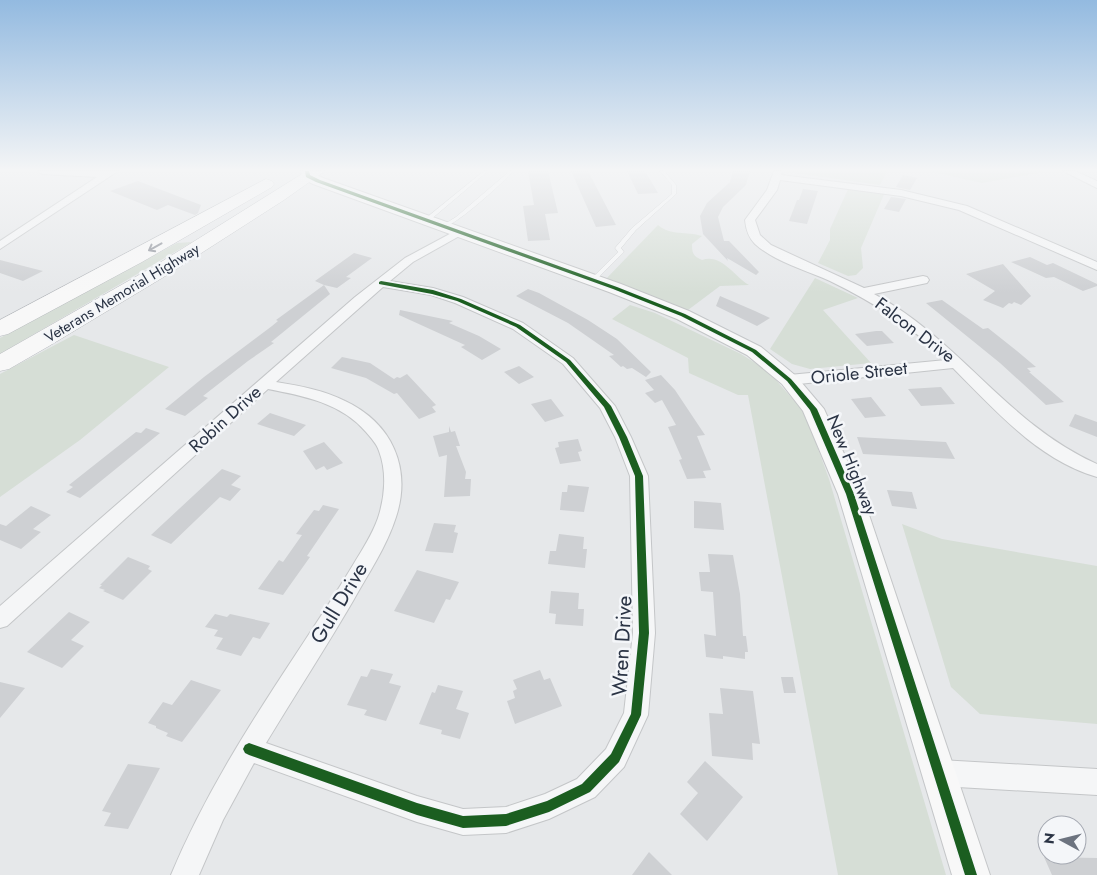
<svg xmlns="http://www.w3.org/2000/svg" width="1097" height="875" font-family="Jost,sans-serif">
	<rect width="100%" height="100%" fill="#e6e8ea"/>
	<path fill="#d6ded6" d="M757,171H887L880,185L780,171Z
		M928,171H1042L1044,172L982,183Z
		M849,187L885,192L861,248L863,268L856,275L848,276L818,263L830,240V229Z
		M658,225C671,236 686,231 702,236L692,244C692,253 693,256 702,260C721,253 734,276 749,285L720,286L688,310L604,281Z
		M192,242L0,354V338L177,243Z
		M815,278L858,298L823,310L871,363L810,369L792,364L770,349Z
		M630,305L655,313L741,354L768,371L805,413L829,479L946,875H838L748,395H738L689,373L688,358L612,319Z
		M74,335L169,367L80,440L0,497V374Z
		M902,524L942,539L1097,566V724L980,714L951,687Z"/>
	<path fill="#ced0d3" d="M528,171H548L558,213L545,214L550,240L528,241L523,206L534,205Z
		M571,171H588L616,225L596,227Z
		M627,171H645L658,193L638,194Z
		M733,171H750L746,185L723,207L718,217L724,241H729L759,272L756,275L727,258L728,261L703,234L700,216L707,203L730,182Z
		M903,175L917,178L910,190L896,187Z
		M138,181L201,205L198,213L195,215L168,205L157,210L110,191Z
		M803,189L818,191L807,224L789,221L797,200H799Z
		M891,197L906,199L899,212L884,209Z
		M354,253L372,258L346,277L351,278L337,288L324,285L330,294L271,342L274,343L248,361L203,396L208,398L185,416L165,409L204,377L272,326L278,321L276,320L324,285L315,281Z
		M1030,257L1047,265L1053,263L1097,284V286L1083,291L1054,277L1046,278L1011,262Z
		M0,260L43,271L23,281L0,273Z
		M1003,264L1031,296L1021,305L1014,302L1012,304L1009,303L1003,308L983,300L995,291L966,274Z
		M528,289L539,293L588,320L617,339L651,372L646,377L632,368L627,369L623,366L621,367L609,356L614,355L568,323L516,296Z
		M720,296L755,311L770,318L757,326L716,306Z
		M942,300L983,329L988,328L1017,351L1036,367L1027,368L1031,372H1029L1064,402L1046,405L1000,363L926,303Z
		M400,310L453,321L449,323L479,336L501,349L482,360L461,347L465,345L399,315Z
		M876,331H882L894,343L867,346L855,334Z
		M342,357L370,363L394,379L397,377L400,378L407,374L436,405L432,407L436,412L419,419L397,393L394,394L366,378L331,368Z
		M519,366L534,377L519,384L504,372Z
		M661,375L675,390L705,435L697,436L711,470L703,471L706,478L687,479L679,460L682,459L668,427L676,425L662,400L655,403L645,393L654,390L645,380Z
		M941,387L955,404L921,406L908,389Z
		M871,397L886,416L865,418L851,399Z
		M551,399L564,416L545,422L531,404Z
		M270,413L306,425L294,436L257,424Z
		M1075,414L1097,422V437L1069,426Z
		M449,426L451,432L455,431L460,446H456L466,472L465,479H471L470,496L444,497L447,455L439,457L433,436L449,432Z
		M146,428L160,433L80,498L66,492L73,487L69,485L136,432L141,433Z
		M857,437L946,442L955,459L863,454Z
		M578,439L582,451L578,452L581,461L560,464L555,448L559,447L558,442Z
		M324,442L343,463L327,470L324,466L316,470L303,451Z
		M222,469L241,476L231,485L241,489L230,501L220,497L171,544L151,535Z
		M568,485L589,487L584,512L560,510L562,492H567Z
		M887,490L912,492L917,509L892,506Z
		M694,501L721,503L724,530L694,528Z
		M323,505L339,509L307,556L310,557L283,595L258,589L279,560L283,562L302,535L296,534L314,510L319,511Z
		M31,506L51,515L33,529L41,532L21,549L0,540V524L6,526Z
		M434,523L456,525L454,532L458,533L453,553L425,551Z
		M559,534L584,537L583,549H587L585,568L548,564L550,551H556Z
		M708,554L733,555L740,594L743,636H746L748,652H745V659L723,656V659L706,657L704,634L716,636L713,592L701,591L699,572H710Z
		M128,557L150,566L148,569L152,571L123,600L103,591L105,590L99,588L102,585H100Z
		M417,570L459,582L450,600L446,599L434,623L394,611Z
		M551,591L579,593L578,609H584L583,626L555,624L556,614L549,613Z
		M69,612L90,622L71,640L84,646L62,668L27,652Z
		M215,614L227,617L230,614L270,623L260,639L253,637L241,656L216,649L223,638L214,636L218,630L205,627Z
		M371,669L393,674L389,683L401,686L386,721L364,715L367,710L347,705L361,676L367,677Z
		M540,670L544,680L550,678L562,706L515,724L507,701L515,698L513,691L517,689L513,680Z
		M781,677H793L796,693H784Z
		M191,680L221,690L182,742L166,736L168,733L156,728V726L148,723L163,702L172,705Z
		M0,682L25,688L0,718Z
		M438,685L463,691L456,709L469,713L460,739L441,734L442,730L419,724L432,692L435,693Z
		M720,688L753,691L760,744L752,743L753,760L712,756L709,713L723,714Z
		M705,761L743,797L707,841L680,814L698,793L687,782Z
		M128,764L160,768L128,829L104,826L111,813L102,811Z
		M649,852L672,875H632Z
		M1044,857L1097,858V875H1052Z"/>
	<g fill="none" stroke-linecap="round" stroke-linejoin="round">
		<g stroke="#c4c6c8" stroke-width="1">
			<path id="lane" d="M484,171H488L429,221H425V219Z
				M510,171H514C503,182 456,226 443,227V225L456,217Z
				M660,171H664L676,185V194L636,230L621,248L624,252L595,281H591V279L618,252L615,248L632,228L672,194V185Z"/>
		</g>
		<g stroke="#c4c6c8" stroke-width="2">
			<path id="street" d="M37,171H118L0,249V241L97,177L42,174Z
				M774,171H782L781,175L901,190L967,206L1097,262V270L959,210L901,196L780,180L777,190L755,220L760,235L771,245L864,288L923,276L927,277L929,280L927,283L874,294C960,340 1007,424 1097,464V477C1038,460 995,410 953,368L789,385L784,383L782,380L784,377L789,375L946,360C912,326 873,302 830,281C806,270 775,262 755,244C748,237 746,229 745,220L767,190Z
				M1063,171H1075L1097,181V188Z
				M459,229L463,230L464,232L463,234L413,262L390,281L433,288L463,297L523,323L573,358L615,406L631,437L648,476L655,633L648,715L624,767L595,797L549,819L506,833L463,835L417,822L254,763L223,820L199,875H171C204,796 249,725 296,654C315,625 335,595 353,565C362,550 372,535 378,518C385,497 387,472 379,451C377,444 371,438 366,432C341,403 304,396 268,389L7,626L0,628V606L355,297L405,258ZM383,287L431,295L455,303L513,329L563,364L600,408L615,437L630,476L633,633L624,713L606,749L577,779L545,794L506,807L463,809L417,796L266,743C295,695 325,649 353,601C368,574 387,546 396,517C412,468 392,423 345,401C324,390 300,386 276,382Z
				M940,760L1097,769V795L940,786L931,782L927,773L931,764Z"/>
		</g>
		<g stroke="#c4c6c8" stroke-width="2">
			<path id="secondary" d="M301,171H313L314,174L323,178L621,284L689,311L761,347L796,376L824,409L862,494L990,875H952L838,494L803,411L782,384L747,355L677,319L609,292L313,184L303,179Z"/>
		</g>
		<g stroke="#b8bbbf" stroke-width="1">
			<path id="highway" d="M307,171H325L284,200L167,275L49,346L9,369L0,371V354L153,267Z
				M266,179L272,181L274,184L272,187L142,262L8,334L0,336V320Z"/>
		</g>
		<use href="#lane" fill="#f5f6f7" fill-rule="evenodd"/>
		<use href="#street" fill="#f5f6f7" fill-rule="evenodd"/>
		<use href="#secondary" fill="#f8f8f8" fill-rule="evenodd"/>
		<use href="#highway" fill="#f8f8f8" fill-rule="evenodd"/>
		<g stroke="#f4f6f9" stroke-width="3">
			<path id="cycleway" d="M305,171H309L310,175L320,180L617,287L685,314L756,350L791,379L817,409L854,494L977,875H965L846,494L810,410L787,381L752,352L681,316L613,289L316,182L306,177Z
				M381,281L433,290L461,299L520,325L570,360L611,406L627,437L643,476L649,633L641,715L619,762L590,792L549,812L506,826L463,828L417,815L249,755L245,753L243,749L245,745L249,743L417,803L463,816L506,814L547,801L582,784L611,754L631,714L639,633L635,476L619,437L604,407L566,362L516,327L457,301L432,294L379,284V282Z"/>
		</g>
		<use href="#cycleway" fill="#1b5e20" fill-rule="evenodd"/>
	</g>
	<defs><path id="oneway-shaft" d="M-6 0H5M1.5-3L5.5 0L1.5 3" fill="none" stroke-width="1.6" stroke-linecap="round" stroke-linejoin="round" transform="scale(1.25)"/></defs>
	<use stroke="#92969e" href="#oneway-shaft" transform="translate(155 247) rotate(151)"/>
	<linearGradient id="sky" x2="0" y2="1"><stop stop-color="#93bae0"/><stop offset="0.58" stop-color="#f4f5f6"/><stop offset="1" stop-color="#f4f5f6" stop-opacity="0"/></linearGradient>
	<rect width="1097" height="293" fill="url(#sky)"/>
	<g text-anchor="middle" stroke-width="5" stroke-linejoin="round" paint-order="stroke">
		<g font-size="15" fill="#2b3445" stroke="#f4f6f9">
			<text transform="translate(122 293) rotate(-31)" y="5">Veterans Memorial Highway</text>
		</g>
		<g font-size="18" fill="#2b3445" stroke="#f4f6f9">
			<text transform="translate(915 330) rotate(37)" y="6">Falcon Drive</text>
			<text transform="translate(859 373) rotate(-6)" y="6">Oriole Street</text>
			<text transform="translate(225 419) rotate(-42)" y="6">Robin Drive</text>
			<text transform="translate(852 465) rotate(68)" y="6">New Highway</text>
		</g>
		<g font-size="21" fill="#2b3445" stroke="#f4f6f9">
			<text transform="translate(339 603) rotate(-59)" y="7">Gull Drive</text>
			<text transform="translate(622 646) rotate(-87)" y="7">Wren Drive</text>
		</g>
	</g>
	<g transform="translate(1062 840) rotate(277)"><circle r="24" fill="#f4f6f9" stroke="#a4a8b1"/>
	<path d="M0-4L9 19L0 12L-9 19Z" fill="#6c737f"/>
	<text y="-8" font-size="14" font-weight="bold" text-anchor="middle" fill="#2b3445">N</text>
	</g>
</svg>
